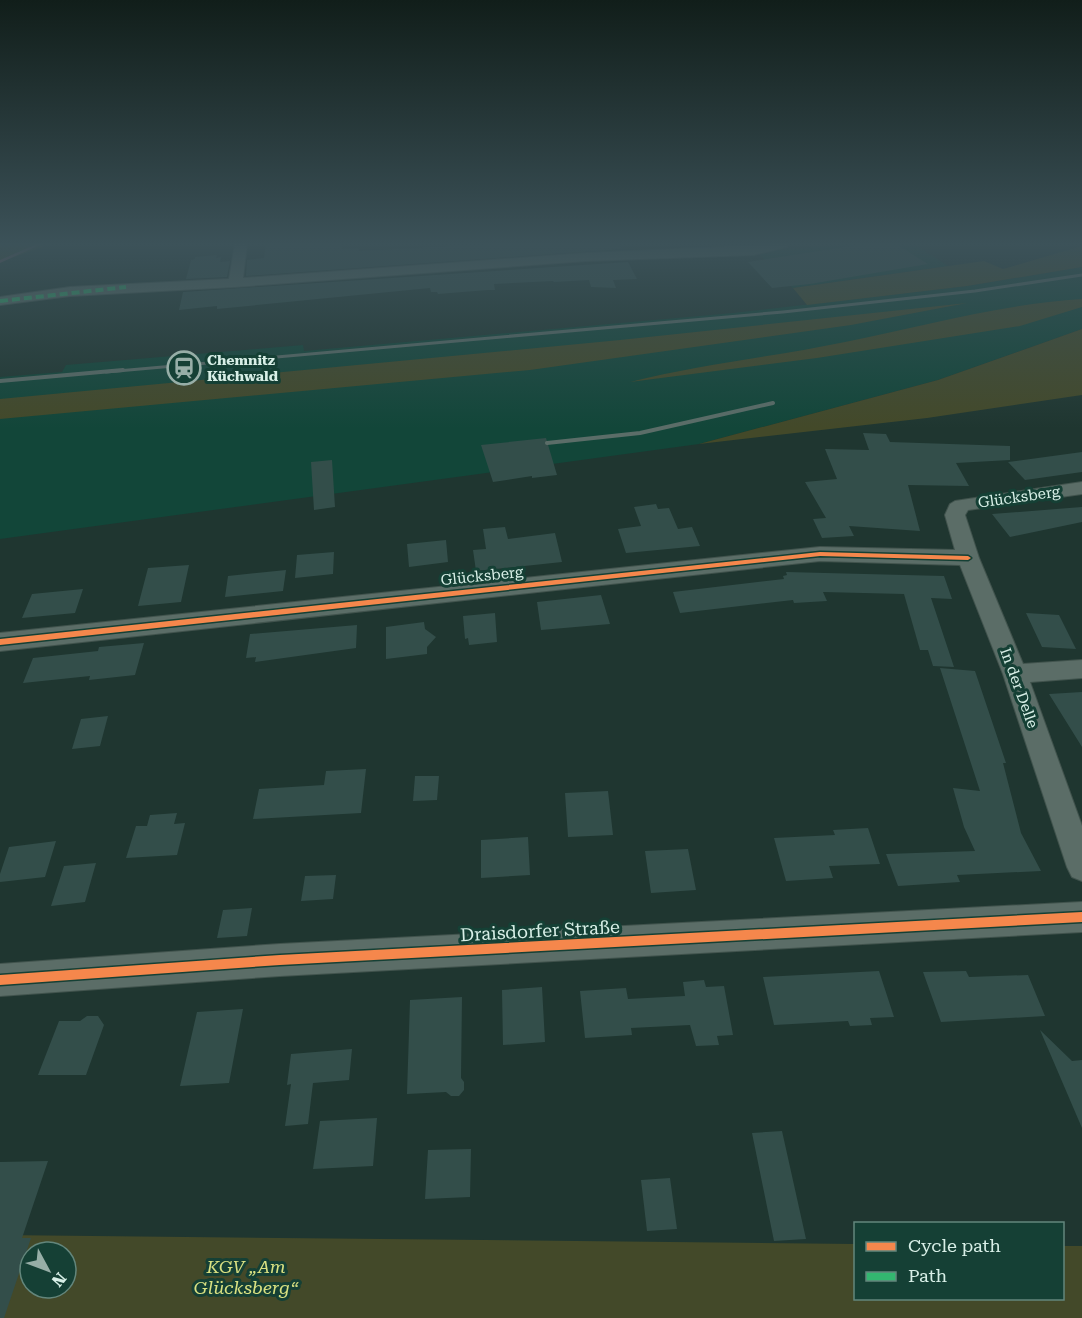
<svg xmlns="http://www.w3.org/2000/svg" width="1082" height="1318" font-family="'Roboto Serif',serif">
	<rect width="100%" height="100%" fill="#1f3630"/>
	<path fill="#124639" d="M841,244H914L948,266L793,288L760,255L761,252L792,248L796,249Z
		M1082,267V329L938,380L699,444L0,539V377L62,372L66,365L303,345L304,351L733,313L967,286Z"/>
	<path fill="#434929" fill-rule="evenodd" d="M0,244H51L0,262Z
		M1082,246V267L967,286L807,305L793,288L984,261L1003,269Z
		M1082,299V307L1020,326L817,358L630,382C701,364 773,357 845,342C924,326 1001,304 1082,299Z
		M967,303L851,325L530,370L0,419V399L620,340Z
		M1082,329V395L927,418L699,444L938,380Z
		M0,1235L855,1244L856,1298H1062L1063,1246H1082V1318H0ZM30,1252H66V1288H30Z"/>
	<g fill="none" stroke-linecap="round" stroke-linejoin="round">
		<path fill="#8b556e" fill-rule="evenodd" d="M37,244H42L0,263V260Z"/>
	</g>
	<path fill="#334e4a" d="M266,244H341L342,249L359,248V251L486,244H619L622,249L246,276L247,260L264,258Z
		M864,244H896L928,264L810,284L772,288L748,262Z
		M217,255L216,258L221,257L220,262L230,261L227,277L186,279L191,260L195,259V257Z
		M628,262L637,279L613,280L616,288L591,287L589,280L554,282L553,281L494,284L495,290H488L438,294L437,292H431L430,288L217,309V306L179,310L183,292Z
		M863,433L886,434L890,442L1010,446V460L956,463L969,486L908,485L920,531L849,526L854,536L822,538L813,519L826,518L805,482L837,479L825,449L869,450Z
		M546,438L557,475L532,478V476L493,482L481,445Z
		M1082,452V472L1025,480L1008,462Z
		M332,460L335,507L314,510L311,462Z
		M656,504L658,509L669,508L678,529L692,527L700,546L626,553L618,529L641,526L634,507Z
		M1082,507V522L1010,537L992,514Z
		M505,527L508,539L555,533L562,562L476,571L473,550L486,549L483,529Z
		M446,540L448,562L409,567L407,544Z
		M334,552L333,574L295,578L297,555Z
		M189,565L181,602L138,606L148,568Z
		M286,570L283,591L225,597L228,576Z
		M786,572L944,576L952,599L931,598L954,667L933,666L928,650H920L904,594L823,592L827,601L794,603L793,600L680,613L673,592L784,579L783,576L787,575Z
		M83,589L75,613L22,618L32,594Z
		M601,595L610,624L541,630L537,602Z
		M495,613L497,642L469,645L468,638L465,639L463,616Z
		M1026,613L1059,615L1076,649L1042,647Z
		M424,622L425,629L436,637L427,647V654L386,659V627Z
		M357,625L356,648L255,662L256,657L246,658L250,634Z
		M144,643L135,675L89,680L90,676L23,683L33,658L98,651L99,647Z
		M940,668L975,671L1006,763H1003L1021,833L1041,871L957,875L960,882L898,886L886,854L975,851L964,827L953,788L980,791Z
		M1082,692V747L1049,694Z
		M108,716L100,746L72,749L81,719Z
		M366,769L361,813L253,819L259,789L324,785L326,771Z
		M415,776H439L437,800L413,801Z
		M608,791L613,835L568,837L565,793Z
		M177,813L174,824L185,823L177,855L126,858L136,826H147L150,815Z
		M868,828L880,864L829,866L833,878L786,881L774,838L835,835L833,830Z
		M528,837L530,875L481,878V840Z
		M56,841L45,877L0,882V874L9,847Z
		M688,849L696,890L651,893L645,851Z
		M96,863L85,902L51,906L64,866Z
		M336,875L333,899L301,901L305,876Z
		M252,908L247,936L217,938L223,910Z
		M879,971L894,1017L870,1018L872,1025L850,1026L848,1021L774,1025L763,977Z
		M966,971L969,977L1028,975L1045,1016L941,1022L923,972Z
		M704,980L706,987L724,986L733,1035L717,1036L719,1045L696,1046L690,1025L631,1028L632,1035L585,1038L580,991L626,988L628,999L685,996L683,982Z
		M542,987L545,1042L503,1045L502,990Z
		M462,997L461,1078L464,1082V1090L459,1096H451L446,1092L407,1094L410,1000Z
		M243,1009L229,1083L180,1086L197,1012Z
		M87,1016H98L104,1025L86,1075H38L59,1021H80Z
		M1040,1030L1072,1061L1082,1060V1128Z
		M352,1049L349,1080L313,1083L308,1124L285,1126L291,1084L287,1085L291,1054Z
		M377,1118L373,1166L313,1169L320,1121Z
		M782,1131L806,1239L774,1241L752,1133Z
		M471,1149L470,1197L425,1199L428,1150Z
		M48,1161L22,1238H31L4,1318H0V1162Z
		M670,1178L677,1229L647,1231L641,1180Z"/>
	<g fill="none" stroke-linecap="round" stroke-linejoin="round">
		<g stroke="#41534d" stroke-width="2">
			<path id="minor" d="M235,244H247L243,278L586,253L788,244L787,247L753,255L586,261L235,287L70,296L0,305V297L70,287L229,279Z
				M1082,482V494L968,510L965,515L979,558L1023,664L1082,660V678L1030,682L1082,826V881L1072,877L1067,867L1003,674L960,565L820,561L0,651V633L820,547L955,550L945,515L950,504L955,501Z
				M1082,902V932L280,976L0,996V964L280,944Z"/>
		</g>
		<use href="#minor" fill="#5b6d67" fill-rule="evenodd"/>
		<path stroke="#5b6d68" stroke-width="3" d="M106,372L783,312L975,291L1082,275"/>
		<path stroke="#5b6d68" stroke-width="4" d="M0,381L123,370
			M547,443L640,433L773,403"/>
		<path stroke="#33b770" stroke-width="4" stroke-dasharray="8 4" stroke-linecap="butt" d="M0,301L126,287"/>
		<g stroke="#154035" stroke-width="3">
			<path id="cycleway" d="M820,552L968,556L971,558L968,560L820,556L0,645V639Z
				M1082,912V922L280,965L0,985V975L280,955Z"/>
		</g>
		<use href="#cycleway" fill="#f5874c" fill-rule="evenodd"/>
	</g>
	<linearGradient id="sky" x2="0" y2="1"><stop stop-color="#111e1a"/><stop offset="0.57" stop-color="#3c5259"/><stop offset="1" stop-color="#3c5259" stop-opacity="0"/></linearGradient>
	<rect width="1082" height="428" fill="url(#sky)"/>
	<defs>
		<g id="station-ring" transform="scale(1.725)"><circle r="9.5" fill="#154035" stroke="#97aea7" stroke-width="1.5"/><path d="M-3-6H3Q5-6 5-4V2Q5 4 3 4L4.5 6H3L1.5 4h-3L-3 6H-4.5L-3 4Q-5 4-5 2V-4Q-5-6-3-6ZM-3.5-4v3h7v-3ZM-3.5 1v1.5H-2V1ZM2 1v1.5H3.5V1Z" fill="#97aea7"/></g>
	</defs>
	<g fill-rule="evenodd">
		<use href="#station-ring" x="184" y="368"/>
	</g>
	<g text-anchor="middle" stroke-width="6" stroke-linejoin="round" paint-order="stroke">
		<g font-size="14" font-weight="bold" fill="#d8efe7" stroke="#154035" text-anchor="start">
			<text x="207" y="365">Chemnitz<tspan x="207" dy="16">Küchwald</tspan></text>
		</g>
		<g font-size="15" fill="#d8efe7" stroke="#154035">
			<text transform="translate(1019 497) rotate(-8)" y="5">Glücksberg</text>
			<text transform="translate(482 576) rotate(-6)" y="5">Glücksberg</text>
			<text transform="translate(1019 688) rotate(70)" y="5">In der Delle</text>
		</g>
		<g font-size="18" fill="#d8efe7" stroke="#154035">
			<text transform="translate(540 931) rotate(-3)" y="6">Draisdorfer Straße</text>
		</g>
		<g font-size="18" font-style="italic" fill="#dae182" stroke="#154035">
			<text x="246" y="1273">KGV „Am<tspan x="246" dy="21">Glücksberg“</tspan></text>
		</g>
	</g>
	<rect x="854" y="1222" width="210" height="78" fill="#154035" stroke="#63867c" stroke-width="1.5"/>
	<rect x="866" y="1242" width="30" height="9" fill="#f5874c" stroke="#63867c" stroke-width="1.5"/>
	<text x="908" y="1252" font-size="18" fill="#d8efe7">Cycle path</text>
	<rect x="866" y="1272" width="30" height="9" fill="#33b770" stroke="#63867c" stroke-width="1.5"/>
	<text x="908" y="1282" font-size="18" fill="#d8efe7">Path</text>
	<g transform="translate(48 1270) rotate(131)"><circle r="28" fill="#154035" stroke="#63867c" stroke-width="1.5"/>
	<path d="M0-4.5L10 22L0 15L-10 22Z" fill="#97aea7"/>
	<text y="-9" font-size="16" font-weight="bold" text-anchor="middle" fill="#d8efe7">N</text>
	</g>
</svg>
